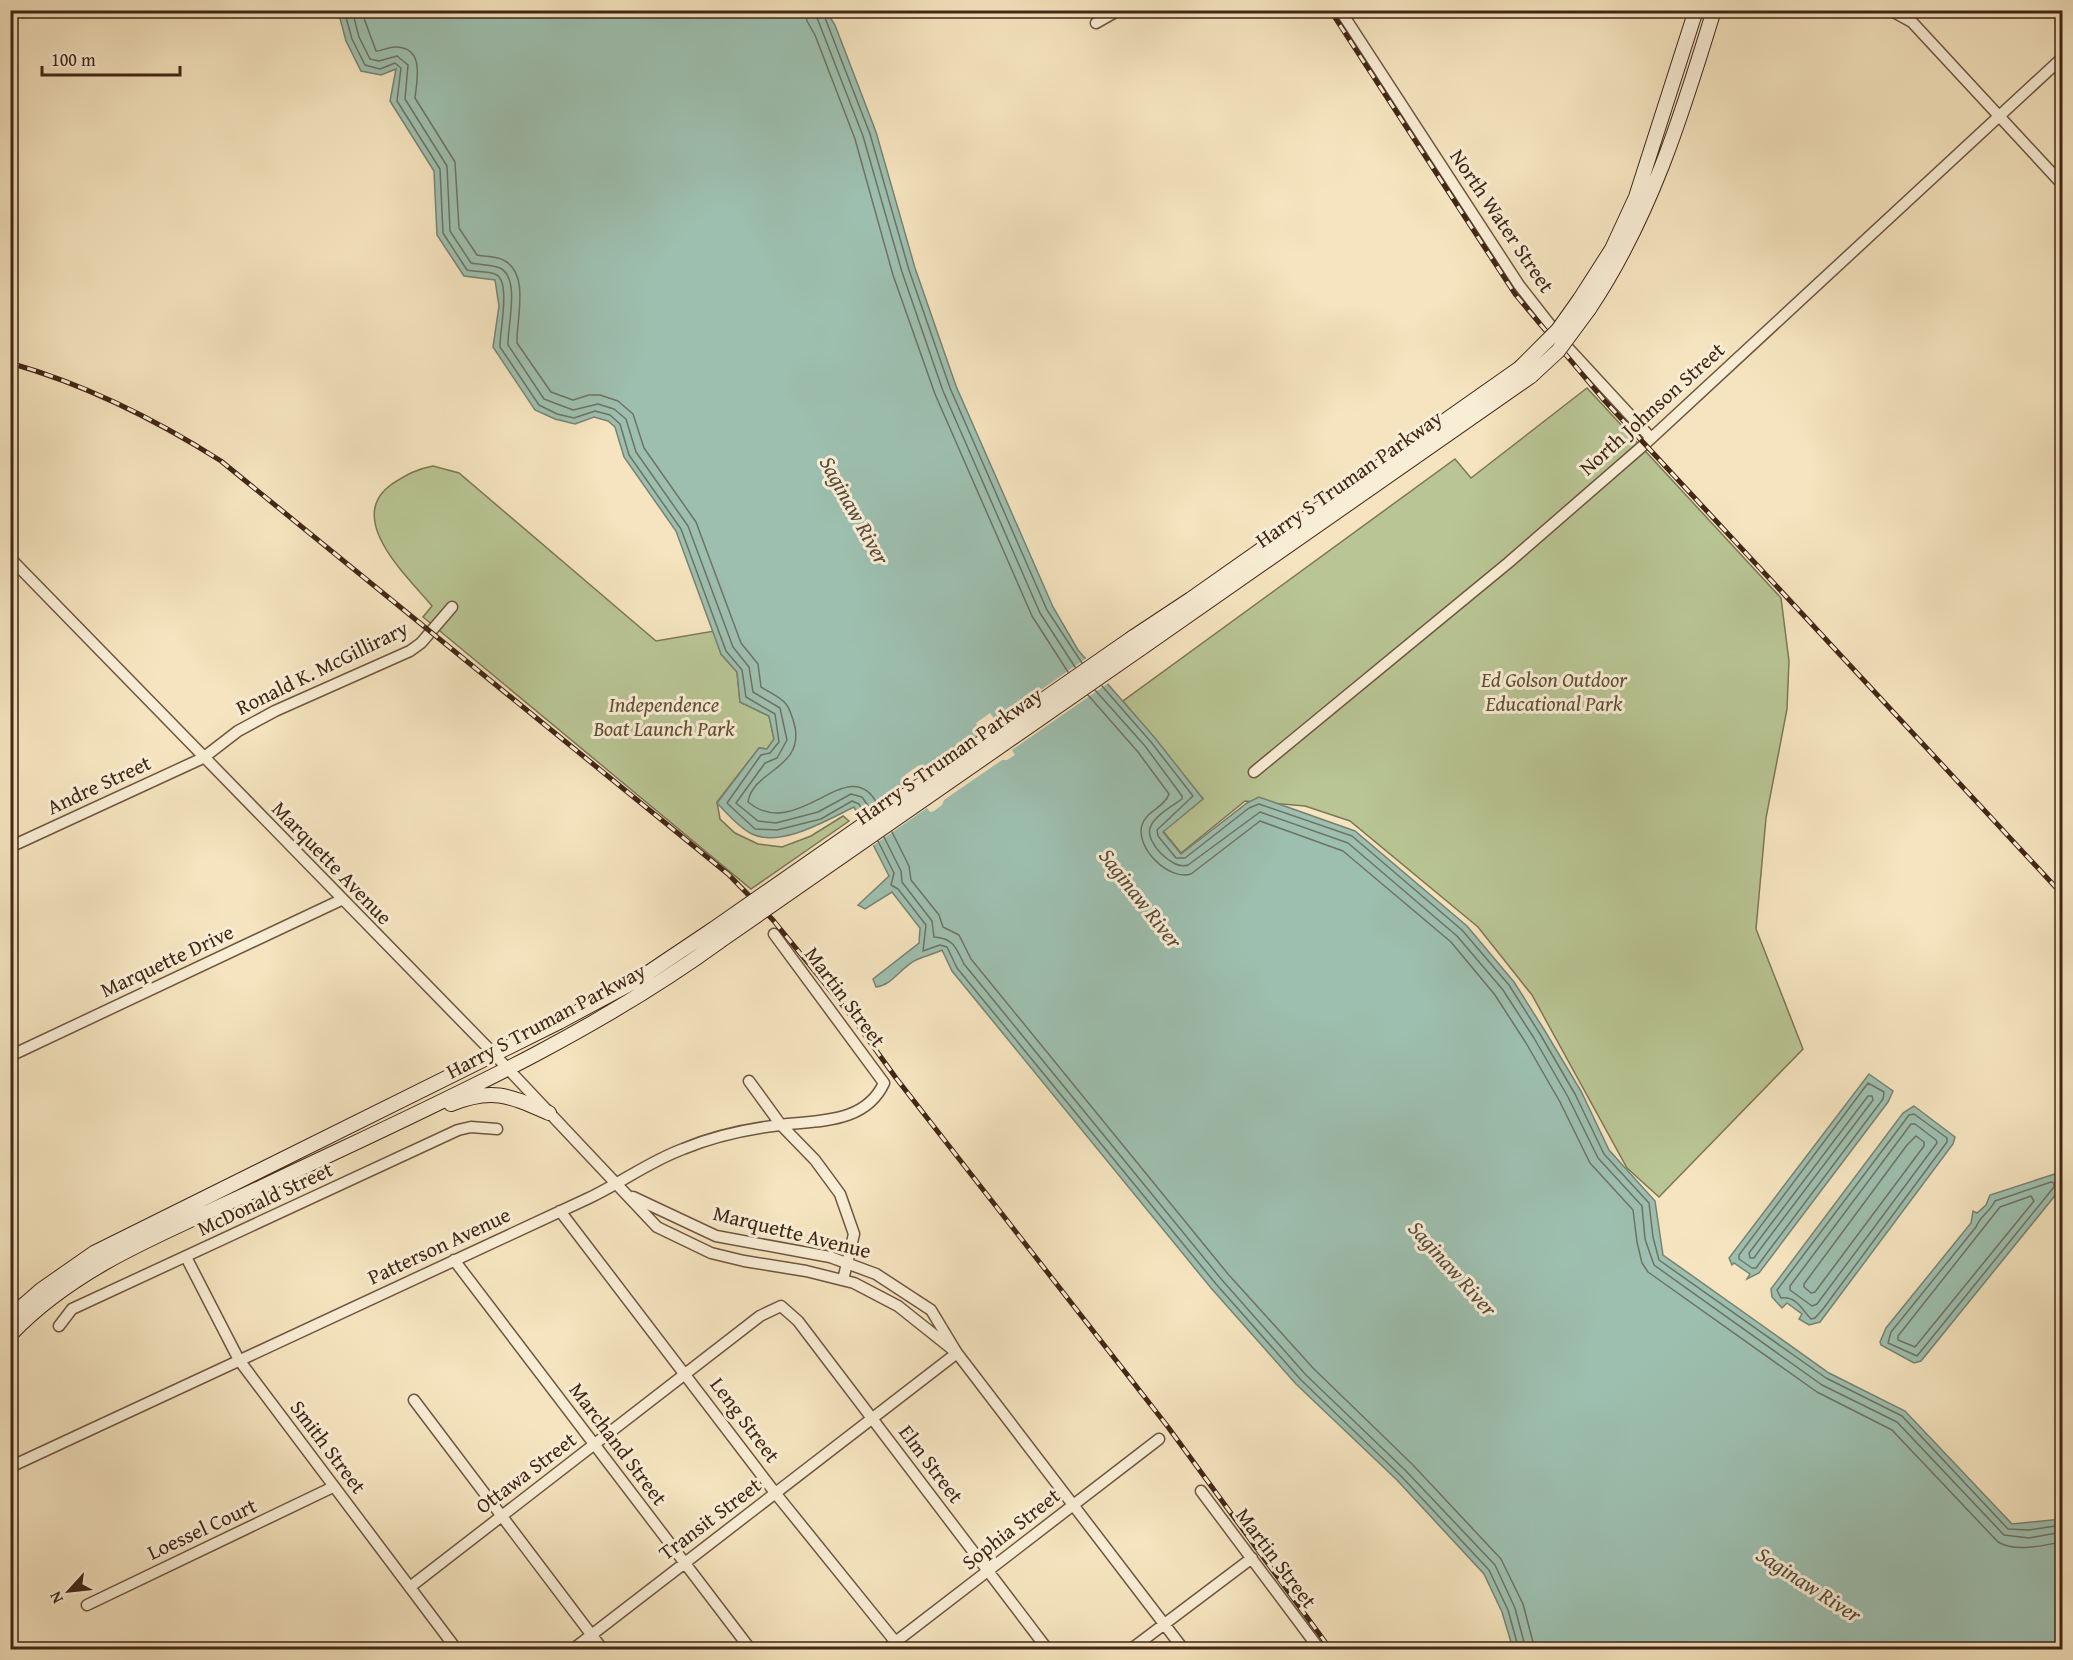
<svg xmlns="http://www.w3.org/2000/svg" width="2073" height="1660" font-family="'Gentium Book Plus',serif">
	<rect width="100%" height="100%" fill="#f5e4bf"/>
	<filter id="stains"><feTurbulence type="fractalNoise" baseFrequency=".00333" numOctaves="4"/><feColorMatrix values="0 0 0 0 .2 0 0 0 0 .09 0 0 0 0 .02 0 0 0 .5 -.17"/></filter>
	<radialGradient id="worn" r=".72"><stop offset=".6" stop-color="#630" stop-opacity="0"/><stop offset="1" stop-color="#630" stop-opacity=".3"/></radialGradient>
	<path fill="#b9c594" stroke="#7e7655" stroke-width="1.5" d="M1587,388L1781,598L1789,661L1787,709L1766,818L1756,929L1803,1049L1659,1197L1627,1168L1532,995L1478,927L1350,821L1305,806L1245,801L1181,853L1163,831L1203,799L1123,701L1455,459L1471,478Z
		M433,466L459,473L656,641L714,631L721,654L737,672L740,702L769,716L774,739L767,749L759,748L717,802L720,819L735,833L758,844L782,847L811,836L843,816L849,821L751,889L423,617L432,606C408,577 343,518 392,484C406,475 416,469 433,466Z"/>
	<path fill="#9dbfaf" stroke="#798272" stroke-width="1.5" d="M338,11H826L835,25L876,132L915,268L956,386L1053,607L1078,650L1155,738L1203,799L1163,832L1181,854L1247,803L1259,797L1355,831L1467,926L1514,982L1545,1031L1581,1091L1609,1150L1655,1201L1663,1255L1829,1373L1905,1411L2012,1524L2062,1519V1602L2060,1605L2062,1649H1513L1502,1612L1484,1574L1397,1480L1296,1384L1211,1288L952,971L942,950C934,954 922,957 916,960C901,967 893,985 876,987L873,979L919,943L920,928L892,892L865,909L858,905L889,876L854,807C829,819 781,848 752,834C739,828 727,813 717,803L759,748L767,749L774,739L769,716L740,702L737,672L721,654L676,531L624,457L615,427L608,421L594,417L575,424L555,419L535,410L493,347L499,306L495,280L464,276L437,235L434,171L390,101L396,69L381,75L361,71L346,41Z
		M1869,1074L1893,1091L1888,1102L1759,1273L1747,1279L1750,1274L1734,1263L1732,1265L1729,1258Z
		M1914,1106L1955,1137L1953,1144L1820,1322L1809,1325L1799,1319L1802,1314L1787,1303L1782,1308L1772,1297L1771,1289L1903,1113Z
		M2058,1173L2062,1187L1921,1361L1914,1363L1881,1345L1880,1342L1886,1328L1971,1223L1973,1211L1977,1213L1986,1205L1990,1195Z"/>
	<path fill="#f5e4bf" d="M1088,657L1110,682L1012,750L1015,755L1007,760H1002L944,800L942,805L934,811L930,812L927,808L871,847L856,818L909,782L905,775L919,765L925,773L983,733L976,723L990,713L996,721Z"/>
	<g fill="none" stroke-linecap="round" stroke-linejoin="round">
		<path stroke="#707262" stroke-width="1.5" d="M344,10L352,39L365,65L380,69L395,63L401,68L397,101L440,169L443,233L467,270C476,272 487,271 495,274C512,280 499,333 500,347L539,405L557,414L574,418L595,411L610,415L620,424L629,455L681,529L726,651L742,670L746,697L775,714L779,742L770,753L761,755L727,803L755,829L777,830L821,819L852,801L859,804L864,814
			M352,10L359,37L370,59L379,61L397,56L408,65L405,99L447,166L450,231L471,263C480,265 491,264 500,268C521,278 507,328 508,345L544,399L573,410L598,404L614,409L626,419L636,452L688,526L733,647L749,667L753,692L780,708L787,740L777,758L765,763L736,803L758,821L776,823L818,812L851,794L862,797L871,810
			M361,10L376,51C382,51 388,47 395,47C425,47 417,79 415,98L455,162L459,228L477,255C486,257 497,256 505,261C530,275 516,321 517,343L551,392L573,400L589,395H600L618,401L633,414L644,448L696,522L741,643L758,664L761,687C784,701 788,699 795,727C803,769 753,770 748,802C799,844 849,748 878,805
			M805,10L807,21L815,35L855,139L893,275L935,394L1032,616L1068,672
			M814,10L863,136L902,272L943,391L1040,613L1075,667
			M822,10L870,134L909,270L950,388L1047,610L1082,663
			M1102,686L1151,742L1193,796L1157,830L1158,836L1176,858H1185L1249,808L1259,804L1352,836L1462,930L1509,985L1540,1034L1575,1094L1604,1154L1649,1203L1653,1237L1659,1260L1826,1378L1902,1416L2008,1529L2029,1530L2062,1525
			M1095,690L1145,746L1182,796V799C1172,806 1154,816 1150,828C1145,842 1173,871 1188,865L1260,812L1348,843L1457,936L1503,990L1534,1038L1568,1097L1598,1158L1642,1206L1645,1239L1654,1265L1822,1385L1897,1422L2004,1535L2029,1538L2062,1532
			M1088,695L1138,752L1169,794C1165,807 1146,811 1142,825C1135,847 1168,881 1191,874L1260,821L1343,851L1451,942L1495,995L1526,1043L1560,1102L1590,1163L1633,1210L1637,1242L1642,1263L1648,1272L1817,1392L1892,1430L1998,1542C2017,1553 2043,1545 2062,1542
			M892,832L909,866L911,880L939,915L943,927L959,935L971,959L1228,1274L1313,1368L1413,1465L1501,1559L1523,1604L1535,1650
			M884,837L901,871L902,882L932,921L934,937C953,938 956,947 964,964L1222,1280L1306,1375L1406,1471L1495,1565L1515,1608L1526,1650
			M878,841L894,873L891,885L898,889L926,925L923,951L940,945L947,947L957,968L1216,1284L1301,1380L1401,1476L1489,1570L1508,1610L1519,1650
			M1868,1083L1884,1092L1883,1099L1767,1253L1756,1268H1752L1739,1259V1255Z
			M1868,1096H1872L1873,1100L1761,1248L1754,1258H1750L1749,1253Z
			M1914,1114L1947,1138V1142L1823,1309L1815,1318L1811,1319C1802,1310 1797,1296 1781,1298L1777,1290L1894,1135L1909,1115Z
			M1911,1124H1915L1936,1140L1937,1143L1817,1304L1812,1306L1790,1290V1286Z
			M1916,1136L1924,1142V1146L1815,1292L1811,1293L1804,1287V1284L1907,1145Z
			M2051,1182L2054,1183V1187L1917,1356L1888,1343L1891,1332L1976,1227C1980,1216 1990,1212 1995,1201Z
			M2031,1196L2034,1201L1915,1347L1898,1340V1336L2000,1207Z"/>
		<g stroke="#6f5640" stroke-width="13">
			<path id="minor" d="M1340,10L1519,285L1569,349L1651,438
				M1892,11L1912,22L2062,184
				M1096,23L1119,10
				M10,558L494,1054L657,1227L711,1253L744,1261L806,1271L854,1283L898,1306L957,1353
				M1254,772L1508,563L1645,444L2062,58
				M10,847L203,758L238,731L275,711L410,651L421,643L452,607
				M10,1056L341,900
				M749,1081L781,1125L815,1160L840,1194L854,1234L843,1280
				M633,1197L716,1236L830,1257L876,1274L931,1310L957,1353L1184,1650
				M560,1211L776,1494L902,1650
				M186,1257L239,1360L457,1650
				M454,1260L751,1650
				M59,1326L72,1309L458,1130L471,1127L497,1129
				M414,1400L603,1650
				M10,1467L589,1198C621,1183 650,1161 683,1149C714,1136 747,1129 780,1125C818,1120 865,1124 884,1083L774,934
				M1201,1491L1320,1650
				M410,1587L760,1316L781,1306L798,1321L1048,1650
				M87,1605L333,1487
				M572,1650L957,1353
				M885,1650L1159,1439
				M1130,1650L1252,1558"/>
		</g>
		<g stroke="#422616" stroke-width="16">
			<path id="secondary" d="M1580,299L1612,249L1636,197L1696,10
				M1589,309C1650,218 1682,115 1714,10
				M1132,638L1191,599L1520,368
				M1140,649L1531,376
				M451,1104C493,1087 510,1096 549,1113
				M10,1317L41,1290L94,1253L559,1022L639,979L712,930
				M10,1335C79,1262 175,1229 262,1187C418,1112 580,1043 720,941"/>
		</g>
		<use href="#minor" stroke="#f8edd5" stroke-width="10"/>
		<use href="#secondary" stroke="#f8edd5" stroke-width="14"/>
		<g stroke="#422616" stroke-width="5">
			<path id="rail" d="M1330,10L1515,294L1603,399L2062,894
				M10,363C87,385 155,419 221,461L728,874L773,920L852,1017L896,1078L1168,1427L1331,1650"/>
		</g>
		<use href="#rail" stroke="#f8edd5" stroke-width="3" stroke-dasharray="9" stroke-linecap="butt"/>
		<g stroke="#422616" stroke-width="16" stroke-linecap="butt">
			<path id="secondary-bridge" d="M1520,368L1558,330L1580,299
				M1531,376L1558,351L1589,309
				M712,930L1132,638
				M720,941L1140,649"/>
		</g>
		<use href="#secondary-bridge" stroke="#f8edd5" stroke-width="14"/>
	</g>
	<g text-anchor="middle" stroke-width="6" stroke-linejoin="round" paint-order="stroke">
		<g font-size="21" fill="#422616" stroke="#f8edd5">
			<text transform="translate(1502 221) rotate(56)" y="7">North Water Street</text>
			<text transform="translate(1652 409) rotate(-42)" y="7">North Johnson Street</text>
			<text transform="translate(1349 479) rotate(-35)" y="7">Harry S Truman Parkway</text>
			<text transform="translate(322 668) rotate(-26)" y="7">Ronald K. McGillirary</text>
			<text transform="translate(949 756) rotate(-35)" y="7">Harry S Truman Parkway</text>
			<text transform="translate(99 785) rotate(-25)" y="7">Andre Street</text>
			<text transform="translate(332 863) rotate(46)" y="7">Marquette Avenue</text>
			<text transform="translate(167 961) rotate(-25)" y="7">Marquette Drive</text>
			<text transform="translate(845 997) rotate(53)" y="7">Martin Street</text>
			<text transform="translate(546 1021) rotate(-28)" y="7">Harry S Truman Parkway</text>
			<text transform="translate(265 1199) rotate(-25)" y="7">McDonald Street</text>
			<text transform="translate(792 1232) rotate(14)" y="7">Marquette Avenue</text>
			<text transform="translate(439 1246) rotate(-25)" y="7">Patterson Avenue</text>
			<text transform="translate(745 1420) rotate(53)" y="7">Leng Street</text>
			<text transform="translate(618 1444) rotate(53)" y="7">Marchand Street</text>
			<text transform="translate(328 1447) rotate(53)" y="7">Smith Street</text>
			<text transform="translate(931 1464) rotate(53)" y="7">Elm Street</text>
			<text transform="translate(526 1473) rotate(-37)" y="7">Ottawa Street</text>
			<text transform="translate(710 1519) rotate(-37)" y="7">Transit Street</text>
			<text transform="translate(202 1529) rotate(-25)" y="7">Loessel Court</text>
			<text transform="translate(1011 1529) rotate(-38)" y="7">Sophia Street</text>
			<text transform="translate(1276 1558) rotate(53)" y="7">Martin Street</text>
		</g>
		<g font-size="21" font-style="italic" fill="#604e36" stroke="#f8edd5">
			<text x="1554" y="687">Ed Golson Outdoor<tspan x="1554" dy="24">Educational Park</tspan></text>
			<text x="664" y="712">Independence<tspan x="664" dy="24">Boat Launch Park</tspan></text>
		</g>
		<g font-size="22" font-style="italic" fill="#594c3c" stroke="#f8edd5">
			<text transform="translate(855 510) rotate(61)" y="8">Saginaw River</text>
			<text transform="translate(1141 898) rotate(52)" y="8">Saginaw River</text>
			<text transform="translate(1453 1268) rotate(48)" y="8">Saginaw River</text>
			<text transform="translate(1809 1584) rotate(33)" y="8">Saginaw River</text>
		</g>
	</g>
	<rect width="2073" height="1660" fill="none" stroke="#f5e4bf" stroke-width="36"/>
	<rect x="12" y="12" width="2049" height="1636" fill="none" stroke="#422616" stroke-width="3"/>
	<rect x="18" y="18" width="2037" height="1624" fill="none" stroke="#422616" stroke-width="1.5"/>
	<g transform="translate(69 1591) rotate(243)" stroke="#f8edd5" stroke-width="4.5" paint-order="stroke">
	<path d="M0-4.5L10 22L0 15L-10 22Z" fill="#422616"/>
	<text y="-9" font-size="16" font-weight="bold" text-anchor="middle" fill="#422616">N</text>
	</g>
	<path d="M42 66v9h138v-9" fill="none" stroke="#422616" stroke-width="3"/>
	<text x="51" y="66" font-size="18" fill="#422616" stroke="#f8edd5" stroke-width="4.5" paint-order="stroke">100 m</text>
	<rect width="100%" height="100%" filter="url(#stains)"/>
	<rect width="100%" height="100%" fill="url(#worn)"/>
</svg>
